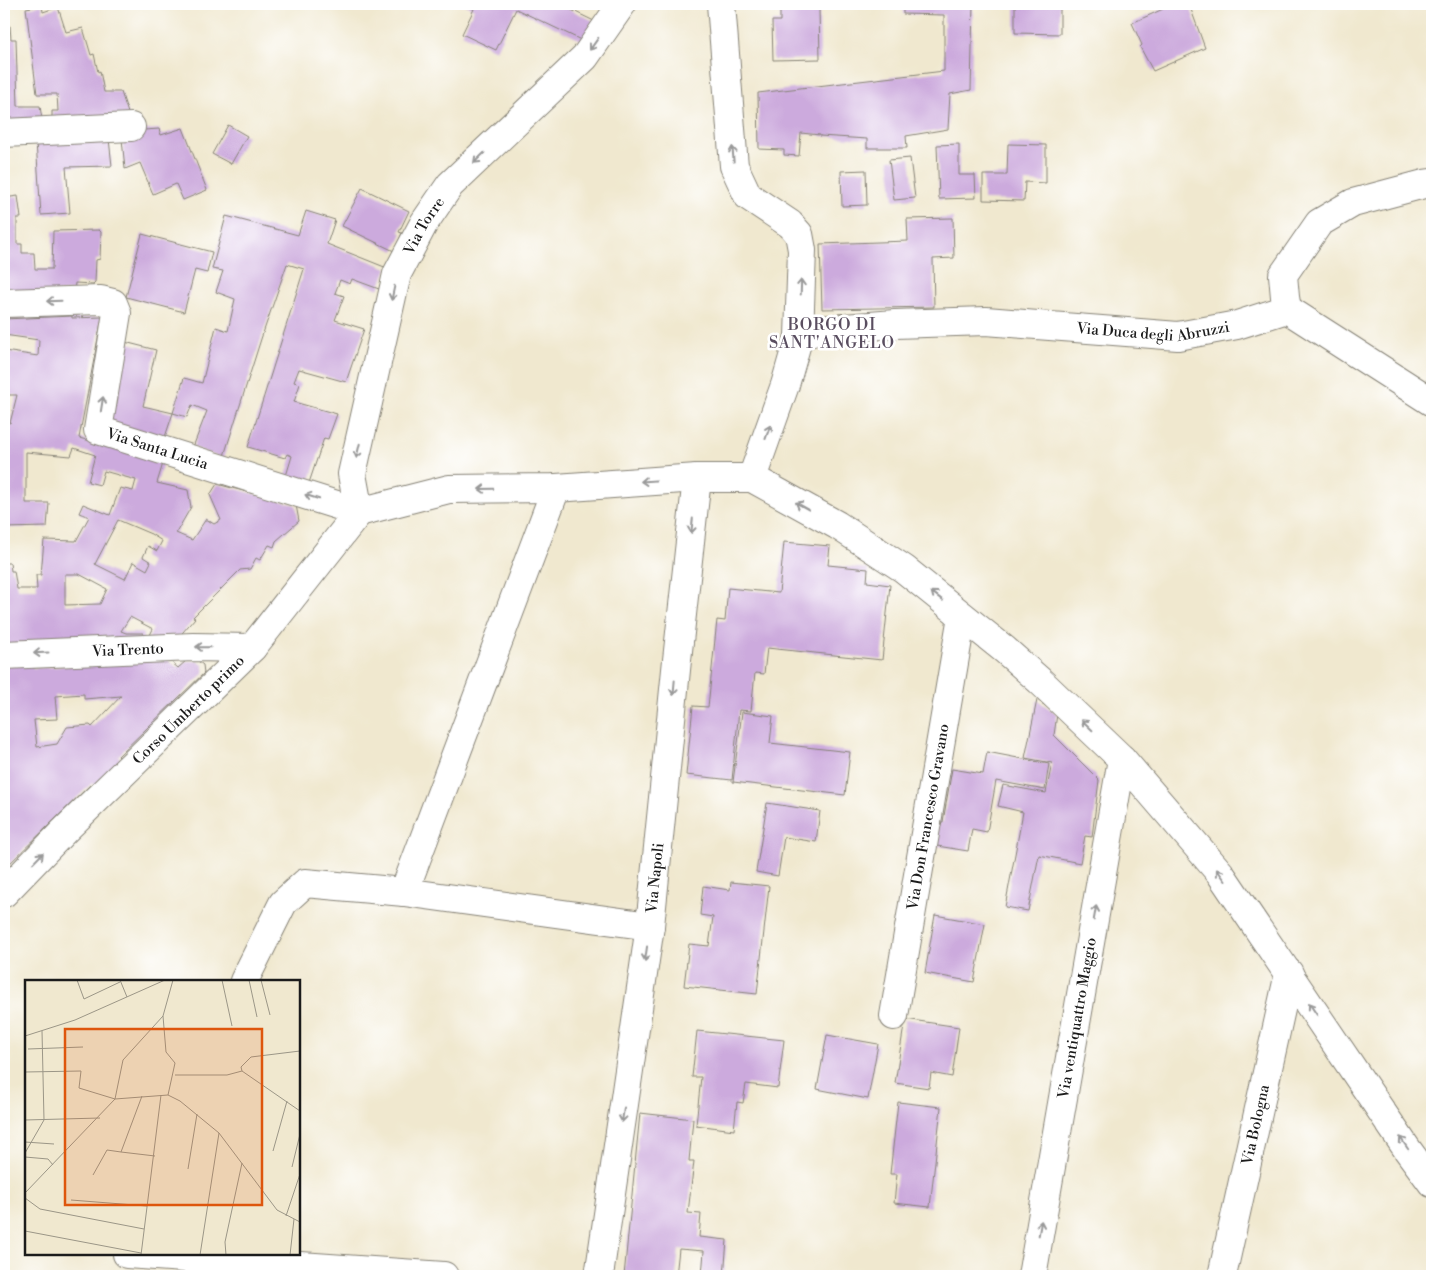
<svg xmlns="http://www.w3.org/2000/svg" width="1436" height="1280" font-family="'Libre Bodoni',serif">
	<rect width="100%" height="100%" fill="#fff"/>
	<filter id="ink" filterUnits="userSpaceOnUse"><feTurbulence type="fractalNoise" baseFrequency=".02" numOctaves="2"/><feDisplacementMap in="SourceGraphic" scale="10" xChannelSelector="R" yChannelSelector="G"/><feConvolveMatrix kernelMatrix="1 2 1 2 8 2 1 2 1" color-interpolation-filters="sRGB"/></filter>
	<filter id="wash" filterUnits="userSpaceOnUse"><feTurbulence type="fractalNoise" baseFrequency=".0096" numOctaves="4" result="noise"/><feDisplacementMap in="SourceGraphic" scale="20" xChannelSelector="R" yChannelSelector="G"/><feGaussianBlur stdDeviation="1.12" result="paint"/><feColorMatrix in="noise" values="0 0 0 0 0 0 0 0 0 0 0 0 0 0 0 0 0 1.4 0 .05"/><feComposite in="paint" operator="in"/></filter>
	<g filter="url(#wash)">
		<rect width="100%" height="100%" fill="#f0e8cf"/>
		<g id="blocks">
			<path fill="#cad" fill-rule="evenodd" d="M463,4H559L594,21L583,41L516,9L496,50L462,34L474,9Z
				M780,4H805V9H819L820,59L773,60L772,21H780Z
				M903,4H973L971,90L950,94L948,129L906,136L907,148H867V139L820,136V135L801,133L799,156L784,155V150L759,149L758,93L944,71V15L903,14Z
				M1015,4H1060V34L1015,33Z
				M1162,4H1189L1205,48L1153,71L1140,47L1142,45L1132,23L1163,9Z
				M42,5L43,12L58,7L66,32L83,28L91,55L94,54L98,72L100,71L104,92H121L129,116L52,121V111H58L57,94H37L26,8Z
				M4,26H10L11,39H16L18,106H40L42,120L4,123Z
				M228,125L247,136L231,164L212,154Z
				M183,128L207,190L183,200L176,184L153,194L140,163L125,169L122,139L130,131L159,129L161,135Z
				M109,139L112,166L66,167L70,213L41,215L36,142Z
				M959,144V175H975L976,198L939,199L937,145Z
				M1008,144L1046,145V183L1025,182L1024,201L983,200V175H1007Z
				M910,158L915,198L894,200L889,160Z
				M866,170L867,205L842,206L841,171Z
				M362,188L409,211L399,232L402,233L394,251L342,226Z
				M18,196L21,218H17V244H22V253H34L35,269H52L53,231L99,230L101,232L100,259L96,260L95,282L93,284L75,283L74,291L4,296V198Z
				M306,211L335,220L327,244L387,268L379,289L352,279L350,284L340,280L335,293L344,296L335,320L364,329L346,382L299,369L294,382L300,384L294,402L337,414L328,439L324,438L309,483L286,476L292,456L287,454L285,458L248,447L304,269L287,264L261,339L223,459L193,447L207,411L192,405L187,417L173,413L184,378L202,383L216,327L228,331L235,299L216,292L223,271L212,269L226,216L298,235Z
				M953,218L954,258L933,259L934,307L822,309L820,244L908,241L907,219Z
				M142,234L212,252L207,273L195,270L184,312L126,297Z
				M72,316V318L102,317L79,438L164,460L157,483L188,490L191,507L176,533L192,540L206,519L214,524L221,520L210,495L217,484L296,505L299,521L276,541L274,547L269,545L260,560L256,558L250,569L240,570L193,617L195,618L177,639L147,641L153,629L130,617L121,631L126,633H143V641L4,647V563H10L11,571H14L17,589H37L36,575H41L44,540L76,541L89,517L79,513L83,504L110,515L120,488L133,491L136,480L104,471L100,485L88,482L95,455L74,448L71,456L26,452V503H49L47,527L4,528V421L10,423L17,395H4V351L38,356L39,340L4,335V319ZM118,520L151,534L162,541L157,551L148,546L143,557L151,562L147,570L133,562L125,579L95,564ZM65,574H79L107,589L100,604L65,605Z
				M117,340L156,350L143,406L173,413L164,440L103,425Z
				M784,542L830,546L828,565L868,569L867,582L890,585L882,660L767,648L764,674L755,673L751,711L739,710L732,780L686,775L693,706L708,707L717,620L725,621L728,588L779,593Z
				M163,655L178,668L186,661H198L203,665L204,673L118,756L123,761L96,787L92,783L4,869V825L8,821L4,819V666L33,663V668L54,667ZM84,694V699L121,696L92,727L90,725L67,727L57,744L37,747L34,720L57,719L55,696Z
				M1037,700L1057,714L1054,735L1099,780L1092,837L1085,836L1080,863L1039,855L1028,911L1005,907L1023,812L998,806L1003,785L1046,793L1052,763L1025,758Z
				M742,712L773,716L770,743L850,752L845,795L733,782Z
				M987,752L1049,764L1045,790L996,781L987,832L972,829L968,851L931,845L935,821L943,822L952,769L983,774Z
				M767,803L820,811L816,842L784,837L778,876L756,872Z
				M731,882L769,886L757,994L684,986L689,944L709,946L713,917L700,915L703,886L730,890Z
				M935,915L985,924L974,982L925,973Z
				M905,1019L959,1027L952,1077L931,1073L929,1088L895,1083Z
				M697,1031L784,1040L778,1088L746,1084L743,1103L737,1102L734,1130L696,1125L701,1077H692Z
				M827,1035L878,1044L868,1099L817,1089Z
				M898,1102L941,1107L930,1207L894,1203L897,1174H890Z
				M640,1113L693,1119L689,1161H694L688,1213L701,1214L699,1237L727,1240L724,1276H702L704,1251L679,1249L676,1276H624Z"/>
		</g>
	</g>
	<g filter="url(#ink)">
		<use href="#blocks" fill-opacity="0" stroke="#868276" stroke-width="1"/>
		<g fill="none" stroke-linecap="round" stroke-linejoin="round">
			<g stroke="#868276" stroke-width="30">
				<g id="minor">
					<path d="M721,4L734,166L748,196L790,224L799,234L802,250L799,336L785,385L752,478"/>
					<path d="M4,133L131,127"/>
					<path id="s1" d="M4,303L101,300L113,303L117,313L98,430L359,512"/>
					<path d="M1287,309L1432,402"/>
					<path id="s2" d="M799,336L819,330L895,324L986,321L1178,336L1237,325L1287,309L1285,297L1283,275L1319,223L1353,203L1424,184L1432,183"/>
					<path d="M556,488L404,892L650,926"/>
					<path d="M359,512L449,489L556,488L697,478H752L837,525L904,569L1005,650L1040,681L1122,759L1220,873L1407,1149L1432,1183"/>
					<path id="s3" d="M359,512L352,474L397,274L424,223L450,185L585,57L622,4"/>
					<path id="s4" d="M4,655L193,647L252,648"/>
					<path id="s5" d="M4,893L64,831L252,648L359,512"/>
					<path d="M244,981L283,903L305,883L404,892"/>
					<path id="s6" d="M894,1016L962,616"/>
					<path d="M127,1254L444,1276"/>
					<path id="s7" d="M599,1276L650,926L677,660L697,478"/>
					<path id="s8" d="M1032,1276L1122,759"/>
					<path id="s9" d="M1222,1276L1289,973"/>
				</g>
			</g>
			<use href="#minor" stroke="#fff" stroke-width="28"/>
		</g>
		<defs><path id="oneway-shaft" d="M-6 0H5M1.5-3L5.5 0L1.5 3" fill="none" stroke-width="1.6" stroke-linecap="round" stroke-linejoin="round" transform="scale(1.25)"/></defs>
		<g stroke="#999">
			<use href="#oneway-shaft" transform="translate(594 44) rotate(125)"/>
			<use href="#oneway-shaft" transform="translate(733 154) rotate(-95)"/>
			<use href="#oneway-shaft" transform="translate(479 158) rotate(136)"/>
			<use href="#oneway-shaft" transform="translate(801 287) rotate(-88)"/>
			<use href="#oneway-shaft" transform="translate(393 293) rotate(102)"/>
			<use href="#oneway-shaft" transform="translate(54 301) rotate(178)"/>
			<use href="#oneway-shaft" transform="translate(102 404) rotate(-81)"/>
			<use href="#oneway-shaft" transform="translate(768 432) rotate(-70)"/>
			<use href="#oneway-shaft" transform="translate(358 451) rotate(103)"/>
			<use href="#oneway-shaft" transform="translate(648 481) rotate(176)"/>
			<use href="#oneway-shaft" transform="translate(486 489) rotate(179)"/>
			<use href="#oneway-shaft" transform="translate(312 497) rotate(-162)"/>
			<use href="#oneway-shaft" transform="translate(802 506) rotate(-151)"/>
			<use href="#oneway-shaft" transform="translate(692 526) rotate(96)"/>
			<use href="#oneway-shaft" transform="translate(937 596) rotate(-142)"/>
			<use href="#oneway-shaft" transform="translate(203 647) rotate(-179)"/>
			<use href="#oneway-shaft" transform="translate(41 653) rotate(177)"/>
			<use href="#oneway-shaft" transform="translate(674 688) rotate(95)"/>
			<use href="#oneway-shaft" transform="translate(1087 725) rotate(-136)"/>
			<use href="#oneway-shaft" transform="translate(38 858) rotate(-46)"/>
			<use href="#oneway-shaft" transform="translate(1221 875) rotate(-127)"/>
			<use href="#oneway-shaft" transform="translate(1095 913) rotate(-80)"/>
			<use href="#oneway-shaft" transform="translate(646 954) rotate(98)"/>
			<use href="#oneway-shaft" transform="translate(1313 1009) rotate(-124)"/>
			<use href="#oneway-shaft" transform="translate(623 1115) rotate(98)"/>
			<use href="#oneway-shaft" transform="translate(1404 1143) rotate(-124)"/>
			<use href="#oneway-shaft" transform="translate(1040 1228) rotate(-80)"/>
		</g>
	</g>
	<g text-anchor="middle" stroke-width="5" stroke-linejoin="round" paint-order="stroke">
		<g font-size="15" fill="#1c1c1c" stroke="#fff">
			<text dy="5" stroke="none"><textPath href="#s3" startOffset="299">Via Torre</textPath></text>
			<text dy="5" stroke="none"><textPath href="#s2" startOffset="356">Via Duca degli Abruzzi</textPath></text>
			<text dy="5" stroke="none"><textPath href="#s1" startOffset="301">Via Santa Lucia</textPath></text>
			<text dy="5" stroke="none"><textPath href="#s4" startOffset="124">Via Trento</textPath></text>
			<text dy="5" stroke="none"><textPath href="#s5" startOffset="260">Corso Umberto primo</textPath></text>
			<text dy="5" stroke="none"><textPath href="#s6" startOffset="202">Via Don Francesco Gravano</textPath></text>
			<text dy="5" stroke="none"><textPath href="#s7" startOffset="402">Via Napoli</textPath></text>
			<text dy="5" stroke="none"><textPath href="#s8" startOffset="262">Via ventiquattro Maggio</textPath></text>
			<text dy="5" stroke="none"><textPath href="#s9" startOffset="155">Via Bologna</textPath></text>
		</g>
		<g font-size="16" letter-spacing="1" fill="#5a4e60" stroke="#fff">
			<text x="832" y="330">BORGO DI<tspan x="832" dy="18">SANT'ANGELO</tspan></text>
		</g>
	</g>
	<g transform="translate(25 980)">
		<rect width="275" height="275" fill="#f0e8cf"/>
		<path fill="none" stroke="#9b9687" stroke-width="1" d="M52,0L59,19L95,2M95,0L102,17M197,0L207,46M224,0L232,37M236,0L245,35M0,56L50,40L140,0M3,69L58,67M217,91L275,131M0,92L56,91L54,108L90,119M150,95H202L217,91L216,87L226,77L275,71M143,115L150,83L141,72L138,36L148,0M117,116L96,172L130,176M90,119L143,115L155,121L194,153L252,230L275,242M90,119L98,80L138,36M0,140L75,138M0,162L29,164M248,171L262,121M0,173L19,140L17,51M0,177L23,179L28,185M267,187L275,154M163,189L172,134M68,195L82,170L96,172M0,213L90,119M0,218L15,229L119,249M46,220L122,226M261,236L275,194M0,251L116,273M116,275L136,115M175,275L194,153M201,275L200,262L217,183M265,275L269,239"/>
		<path fill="#de560d" fill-opacity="0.15" stroke="#de560d" stroke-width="2.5" d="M40,49H237V225H40Z"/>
		<rect width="275" height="275" fill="none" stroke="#1c1c1c" stroke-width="2.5"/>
	</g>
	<rect width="1436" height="1280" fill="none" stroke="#fff" stroke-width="20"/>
</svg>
